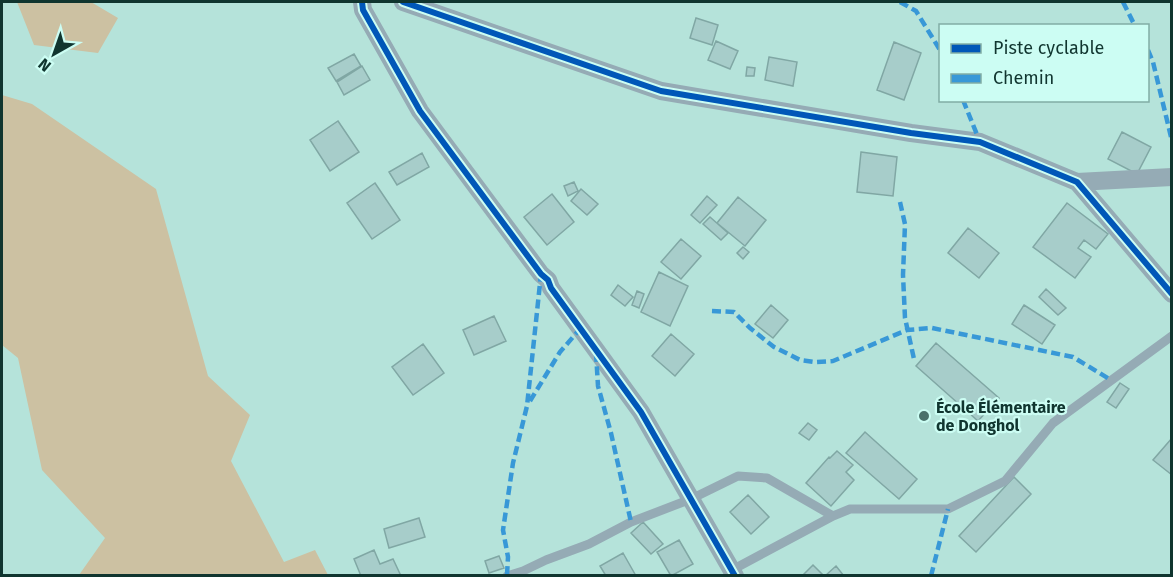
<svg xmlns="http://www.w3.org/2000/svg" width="1173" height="577" font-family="'Fira Sans',sans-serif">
	<rect width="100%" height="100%" fill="#b5e3da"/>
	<path fill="#ccc1a2" d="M17,2H91L118,18L98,53L34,45Z
		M2,95L32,104L156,189L208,376L250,415L231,461L284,562L315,550L328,575H79L105,538L42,470L18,358L2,345Z"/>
	<path fill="#a7cdca" stroke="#80a7a4" stroke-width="1.5" d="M696,18L718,25L712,45L690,38Z
		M716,41L738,51L730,69L708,60Z
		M894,42L921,53L904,100L877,90Z
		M354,54L361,66L336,81L328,68Z
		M769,57L797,62L793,86L765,80Z
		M362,66L370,80L344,95L337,82Z
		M747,67L755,68L754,76H746Z
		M338,121L359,152L330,171L310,140Z
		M1122,132L1151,147L1137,174L1108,159Z
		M861,152L897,157L893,196L857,192Z
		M422,153L429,167L397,185L389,172Z
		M574,182L578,191L568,196L564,186Z
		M375,183L400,220L372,239L347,203Z
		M581,189L598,204L587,215L571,201Z
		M552,194L574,222L547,245L524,217Z
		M707,196L717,205L700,223L691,215Z
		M738,197L766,220L745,246L717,223Z
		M1067,203L1108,234L1096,249L1084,240L1078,248L1091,257L1075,278L1033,247Z
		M710,217L728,233L721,240L703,224Z
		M968,228L999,253L979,278L948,253Z
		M681,239L701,256L681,279L661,262Z
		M743,247L749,252L743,259L737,253Z
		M659,272L688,286L670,326L641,312Z
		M618,285L633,297L625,306L611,295Z
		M1046,289L1066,308L1058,315L1039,297Z
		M637,291L644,294L639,308L632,305Z
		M771,305L788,320L773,338L755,324Z
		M1024,305L1055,325L1042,344L1012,324Z
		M494,316L506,341L474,355L463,330Z
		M671,334L694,354L675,376L652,356Z
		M936,343L999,398L978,421L916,366Z
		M423,344L444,373L413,395L392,367Z
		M1120,383L1129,389L1116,408L1107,402Z
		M808,423L817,430L809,440L799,433Z
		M865,432L917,479L899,499L846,453Z
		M1172,438V475L1153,460Z
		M837,451L853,465L846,472L854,480L831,506L806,483L829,457L830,458Z
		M1014,477L1031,494L976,552L959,536Z
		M748,495L769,517L751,534L730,512Z
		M419,518L425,537L389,548L384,529Z
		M643,522L663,544L651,554L631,533Z
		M679,540L693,564L671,576L657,552Z
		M374,550L380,564L393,559L401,576H361L354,559Z
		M623,553L636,576H606L600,566Z
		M499,556L504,568L489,573L485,561Z
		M813,565L824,576H802Z
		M836,566L844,576H826V575Z"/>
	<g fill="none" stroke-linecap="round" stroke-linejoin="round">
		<path stroke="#95abb5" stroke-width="9" d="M732,570L833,516L850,509H948L1005,481L1053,423L1172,336
			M507,576L523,571L546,560L589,544L631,522L691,499L738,476L767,478L833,516"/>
		<path stroke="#95abb5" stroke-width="18" d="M362,2L363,10L420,111L541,274L548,280L551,288L641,412L735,576
			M403,2L661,91L911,133L980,142L1077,182L1172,294
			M1077,182L1172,177"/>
		<path stroke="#3898d7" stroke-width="4.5" stroke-dasharray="9 4.5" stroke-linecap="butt" d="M900,2L916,11L940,50
			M1123,2L1135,26
			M1148,50L1153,62L1172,141
			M963,100L980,142
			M900,202L905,224L903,275L905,318L914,359
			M712,311L734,312L750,328L774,347L800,360L815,362L833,361L907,330L932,328L1073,357L1111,380
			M596,353L598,386L611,433L631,522
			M530,401L560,352L580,329
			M507,575L508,557L503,530L513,463L527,406L541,274
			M931,576L948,509"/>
		<g stroke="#ccfdf3" stroke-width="10">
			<path id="cycleway" d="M362,2L363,10L420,111L541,274L548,280L551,288L641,412L735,576
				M403,2L661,91L911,133L980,142L1077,182L1172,294"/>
		</g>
		<use href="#cycleway" stroke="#0057b8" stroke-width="6"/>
	</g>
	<circle fill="#4a726b" stroke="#ccfdf3" stroke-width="2" cx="924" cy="416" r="6"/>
	<g text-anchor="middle" stroke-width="4.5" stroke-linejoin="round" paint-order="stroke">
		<g font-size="16" font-weight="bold" fill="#10352f" stroke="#ccfdf3" text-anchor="start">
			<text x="936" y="413">École Élémentaire<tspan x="936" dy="18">de Donghol</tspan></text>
		</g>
	</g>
	<rect width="1173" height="577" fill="none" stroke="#10352f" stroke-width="6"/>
	<rect x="939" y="24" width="210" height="78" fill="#ccfdf3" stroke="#81ada5" stroke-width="1.5"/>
	<rect x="951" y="44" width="30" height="9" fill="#0057b8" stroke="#81ada5" stroke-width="1.5"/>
	<text x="993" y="54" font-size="18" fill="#10352f">Piste cyclable</text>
	<rect x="951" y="74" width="30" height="9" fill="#3898d7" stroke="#81ada5" stroke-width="1.5"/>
	<text x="993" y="84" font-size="18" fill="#10352f">Chemin</text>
	<g transform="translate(54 54) rotate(220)" stroke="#ccfdf3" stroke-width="4.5" paint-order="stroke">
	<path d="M0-4.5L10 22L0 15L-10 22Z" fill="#10352f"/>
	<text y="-9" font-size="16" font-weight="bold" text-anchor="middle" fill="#10352f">N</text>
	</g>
</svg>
